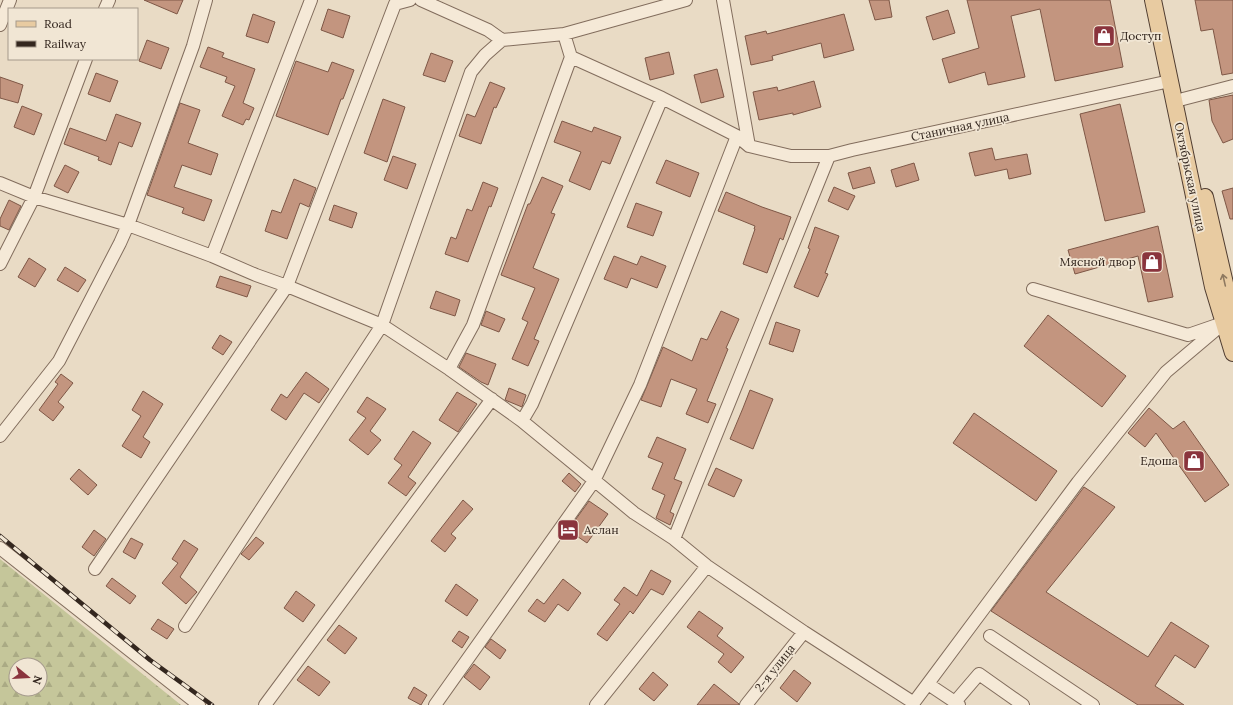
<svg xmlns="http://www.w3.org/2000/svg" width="1233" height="705" font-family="Lora,serif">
	<defs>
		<pattern id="forest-firs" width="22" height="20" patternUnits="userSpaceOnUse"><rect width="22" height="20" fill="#c5c69a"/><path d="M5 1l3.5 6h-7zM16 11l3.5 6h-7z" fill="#aaaa84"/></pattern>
	</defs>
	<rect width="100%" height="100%" fill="#e9dbc5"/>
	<path fill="url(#forest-firs)" fill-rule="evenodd" d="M0,559L181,705H0ZM16,665H40V689H16Z"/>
	<path fill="#c3957f" stroke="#7e5746" d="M144,0H183L177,14Z
		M869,0H889L892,17L875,20Z
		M967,0H1110L1123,67L1055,81L1040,9L1011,16L1025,77L988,85L985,72L949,83L942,59L979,48Z
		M1195,0H1233V73L1222,75L1213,29L1201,31Z
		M328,9L350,16L343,38L321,30Z
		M948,10L955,33L933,40L926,17Z
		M253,14L275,22L268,43L246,36Z
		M844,14L854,50L824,58L821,43L772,56L773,60L751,65L745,36L766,31L767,34Z
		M147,40L169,48L161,69L139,61Z
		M208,47L224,53L222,57L255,69L243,103L254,108L249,120L246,119L243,125L222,116L235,86L225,82L227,77L200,67Z
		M669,52L674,74L650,80L645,58Z
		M431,53L453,61L445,82L423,75Z
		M296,61L328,72L332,62L354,70L343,99H341L328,135L276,116Z
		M717,69L724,97L701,103L694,75Z
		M96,73L118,81L110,102L88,94Z
		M0,77L23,85L18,103L0,98Z
		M814,81L821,107L793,115V113L759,120L753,92L777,87L778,91Z
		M490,82L505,88L496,108L494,107L481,144L459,136L467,114L475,117Z
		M1233,95V139L1223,143L1212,121L1209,100Z
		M383,99L405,107L387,162L364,153Z
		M180,103L200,110L188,143L218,154L211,175L182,165L174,187L212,200L204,221L182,213L184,208L147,195Z
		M1120,104L1145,212L1105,221L1080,114Z
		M22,106L42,114L34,135L14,127Z
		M116,114L141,123L132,147L119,142L111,165L98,160L99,157L64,144L70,128L106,141Z
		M562,121L592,132L594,127L621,137L610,164L602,161L590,190L569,181L581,152L554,142Z
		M992,148L995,160L1027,154L1031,174L1009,179L1007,169L975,176L969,153Z
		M393,156L416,164L407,189L384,180Z
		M666,160L699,173L690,197L656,183Z
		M914,163L919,180L896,187L891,170Z
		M65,165L79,172L68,193L54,186Z
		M870,167L875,183L853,189L848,173Z
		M542,177L563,186L551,213L555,214L533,268L559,279L534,339L539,341L528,366L512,359L528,322L522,319L535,288L501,275L528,204H530Z
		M294,179L316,188L309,207L300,203L287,239L265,231L272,210L281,213Z
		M483,182L498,188L491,207L489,206L468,262L445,254L451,237L456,239L467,209L472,211Z
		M834,187L855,196L848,210L828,201Z
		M1233,188V219H1230L1222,191Z
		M726,192L762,207L791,217L783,240L780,238L767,273L743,264L755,229H754L755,226L718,211Z
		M9,200L21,206L9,230L0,226V219Z
		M636,203L662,212L653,236L627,227Z
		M334,205L357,213L352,228L329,220Z
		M1158,226L1173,297L1148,302L1138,256L1075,274L1068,250Z
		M815,227L839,236L825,273L828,274L818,297L794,287L810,249L808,248Z
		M614,256L637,265L641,256L666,266L657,288L631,278L627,288L604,279Z
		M29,258L46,269L35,287L18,277Z
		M65,267L86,280L78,292L57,280Z
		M220,276L251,286L247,297L216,287Z
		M436,291L460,300L455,316L430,308Z
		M486,311L505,319L499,332L481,325Z
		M721,311L739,319L726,348L728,349L707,401L716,404L708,423L686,414L697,389L671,379L661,407L641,400L663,347L692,361L701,338L707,340Z
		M1048,315L1126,376L1102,407L1024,346Z
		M776,322L800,330L793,352L769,344Z
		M220,335L232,342L223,355L212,348Z
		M466,353L496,364L488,385L481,382L459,367Z
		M306,372L329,389L319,403L304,393L286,420L271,410L281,394L287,398Z
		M61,374L73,383L58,402L64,407L53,421L39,410L58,384L55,382Z
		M509,388L526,395L522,407L505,400Z
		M750,390L773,399L753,449L730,439L743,408Z
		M143,391L163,404L143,437L150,442L141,458L122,446L141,416L132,410Z
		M457,392L477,404L458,432L439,420Z
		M367,397L386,409L370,431L381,440L368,455L349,440L366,418L357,412Z
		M1149,408L1173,429L1184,421L1229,485L1205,502L1156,433L1145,447L1128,433Z
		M974,413L1057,471L1036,501L953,443Z
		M413,431L431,443L408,477L416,483L406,496L388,483L402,465L394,459Z
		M657,437L686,449L674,479L682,482L670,512L674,514L670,525L656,518L665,495L652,489L663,463L648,457Z
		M716,468L742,480L734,497L708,485Z
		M79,469L97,485L88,495L70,479Z
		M569,473L581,484L575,492L562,481Z
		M1084,487L1115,507L1046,592L1148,657L1171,622L1209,646L1195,668L1175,655L1155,686L1184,705H1138L991,611Z
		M463,500L473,509L451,534L456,538L445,552L431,541L452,514Z
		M589,501L608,514L587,543L568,530Z
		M94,530L106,539L94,556L82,547Z
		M256,537L264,543L249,560L241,554Z
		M131,538L143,544L135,559L123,552Z
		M184,540L198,549L180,577L197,592L186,604L162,583L178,563L172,559Z
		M651,570L671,581L663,595L651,589L633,614L630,611L607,641L597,634L620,604L614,600L624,587L637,596Z
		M112,578L136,596L130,604L106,586Z
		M563,579L581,593L568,611L558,604L545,622L528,611L537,599L544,604Z
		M456,584L478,600L467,616L445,601Z
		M296,591L315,605L303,622L284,608Z
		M699,611L723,628L717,636L744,657L731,673L718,662L724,654L687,627Z
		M158,619L174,629L167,639L151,629Z
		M339,625L357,638L345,654L327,640Z
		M459,631L469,637L462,648L452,641Z
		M491,639L506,650L500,659L485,647Z
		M474,664L490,677L480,690L464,677Z
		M308,666L330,682L319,696L297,680Z
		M794,670L811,683L797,702L780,688Z
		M653,672L668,685L654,701L639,689Z
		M714,684L739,704V705H697Z
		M414,687L427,695L421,705L408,698Z"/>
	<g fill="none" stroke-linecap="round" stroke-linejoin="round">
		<g stroke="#826d5d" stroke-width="14">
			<path id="minor" d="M421,0L488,30L502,40
				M723,0L749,146
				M105,9L109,0
				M0,25L10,0
				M564,34L571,57L662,98L737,136L749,146L791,156H829L852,150L1170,81
				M502,40L564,34L686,0
				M86,59L34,197L128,225L212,256L256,275L287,286L382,325L449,369L522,421L634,513L674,539L707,566L804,632L914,703
				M1183,99L1233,86
				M0,183L34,197L0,264
				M212,256L311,0
				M1033,289L1188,335L1217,325
				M449,369L473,325L571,57
				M522,421L532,404L662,98
				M0,436L59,361L120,243L128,225L193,46L206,0
				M674,539L829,156
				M0,548L199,705
				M95,569L287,286L395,4L410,0
				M185,626L382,325L471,72L485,55L502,40
				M990,636L1093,705
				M928,684L955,702
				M265,705L492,399
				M435,705L594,481L640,385L737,136
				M596,705L707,566
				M746,705L804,632
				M912,705L1078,482L1166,372L1224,323
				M959,705L955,702L979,674L1023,705"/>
		</g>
		<g stroke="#503d31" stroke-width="18">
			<path id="major" d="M1153,0L1213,287L1233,353
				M1205,197L1233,318"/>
		</g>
		<use href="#minor" stroke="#f5e9d7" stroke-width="12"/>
		<use href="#major" stroke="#e8cba1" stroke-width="16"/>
		<g stroke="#34271f" stroke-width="4.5">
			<path id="rail" d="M0,536L150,660L212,705"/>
		</g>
		<use href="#rail" stroke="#f1e6d4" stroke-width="3" stroke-dasharray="9" stroke-linecap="butt"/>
	</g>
	<defs><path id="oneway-shaft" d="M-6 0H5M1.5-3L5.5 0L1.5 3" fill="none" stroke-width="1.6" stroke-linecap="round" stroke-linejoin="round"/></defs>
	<use stroke="#8e7960" href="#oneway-shaft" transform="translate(1224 280) rotate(-103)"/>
	<defs>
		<g id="shop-square" transform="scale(1.15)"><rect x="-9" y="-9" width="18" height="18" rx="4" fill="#8a343d" stroke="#f1e6d4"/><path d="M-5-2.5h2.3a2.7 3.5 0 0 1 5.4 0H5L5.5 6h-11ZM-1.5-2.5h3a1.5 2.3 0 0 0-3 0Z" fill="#fff"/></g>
		<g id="hotel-square" transform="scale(1.15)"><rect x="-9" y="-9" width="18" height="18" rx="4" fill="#8a343d" stroke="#f1e6d4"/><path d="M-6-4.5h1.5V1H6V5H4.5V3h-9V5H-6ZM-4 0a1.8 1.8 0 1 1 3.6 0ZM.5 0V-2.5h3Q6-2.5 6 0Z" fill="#fff"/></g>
	</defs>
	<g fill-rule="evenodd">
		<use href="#shop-square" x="1104" y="36"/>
		<use href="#shop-square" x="1152" y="262"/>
		<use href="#shop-square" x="1194" y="461"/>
		<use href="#hotel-square" x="568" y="530"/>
	</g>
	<g text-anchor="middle" stroke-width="3.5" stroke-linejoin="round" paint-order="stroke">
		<g font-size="12" fill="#34271f" stroke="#f1e6d4" text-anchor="start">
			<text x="1120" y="40">Доступ</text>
			<text x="1136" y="266" text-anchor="end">Мясной двор</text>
			<text x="1178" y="465" text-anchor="end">Едоша</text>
			<text x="584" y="534">Аслан</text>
		</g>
		<g font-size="12" fill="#34271f" stroke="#f1e6d4">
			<text transform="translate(960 127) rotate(-12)" y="4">Станичная улица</text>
			<text transform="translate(1190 177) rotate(78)" y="4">Октябрьская улица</text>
			<text transform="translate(775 668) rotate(-52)" y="4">2-я улица</text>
		</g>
	</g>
	<rect x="8" y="8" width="130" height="52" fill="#f1e6d4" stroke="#a59a8c"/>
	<rect x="16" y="21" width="20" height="6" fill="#e8cba1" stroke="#a59a8c"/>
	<text x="44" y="28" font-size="12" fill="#34271f">Road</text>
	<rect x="16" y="41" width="20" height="6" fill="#34271f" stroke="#a59a8c"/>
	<text x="44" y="48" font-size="12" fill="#34271f">Railway</text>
	<g transform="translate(28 677) rotate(108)"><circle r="19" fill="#f1e6d4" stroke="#a59a8c"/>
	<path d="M0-3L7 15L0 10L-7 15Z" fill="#8a343d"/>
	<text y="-6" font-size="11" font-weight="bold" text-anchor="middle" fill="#34271f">N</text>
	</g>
</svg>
